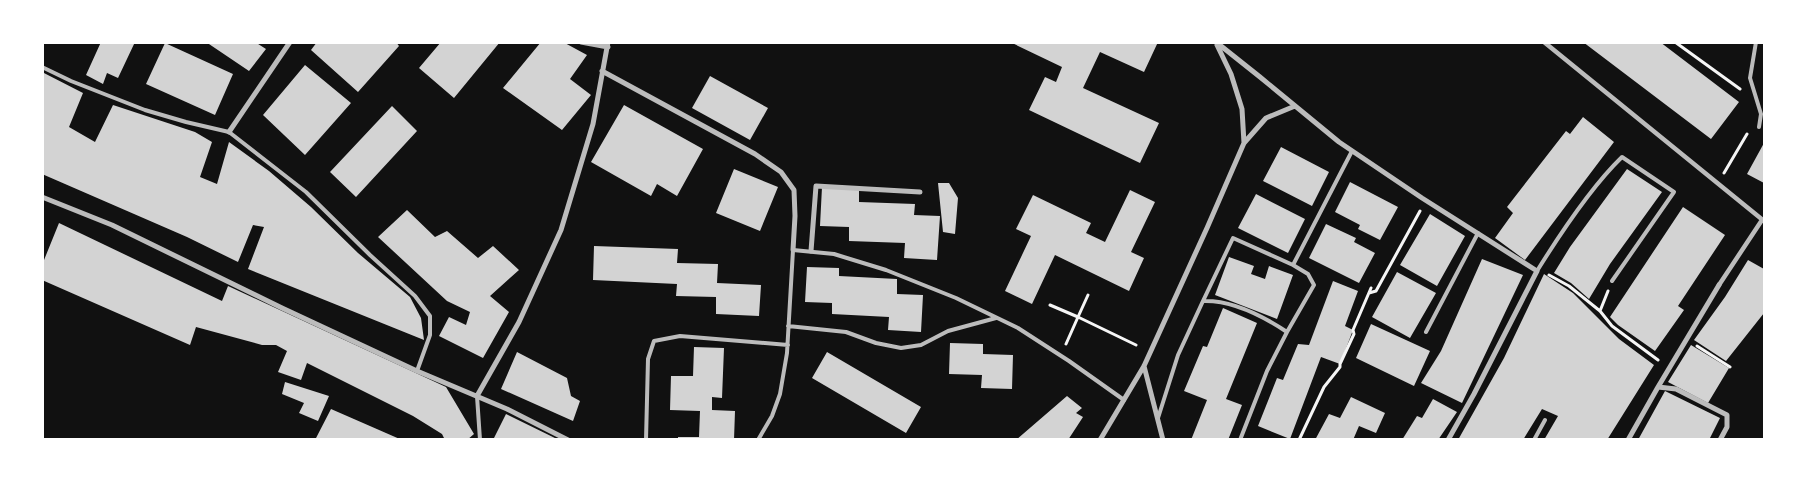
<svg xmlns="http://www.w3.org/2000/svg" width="1807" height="482" font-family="'PT Sans Narrow',sans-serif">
	<rect width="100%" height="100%" fill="#111"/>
	<path fill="#d3d3d3" d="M101,42H135L118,78L107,73L103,84L86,75Z
		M206,42H255L266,49L249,71Z
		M317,42H396L399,46L358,92L311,50Z
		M441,42H500L454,98L419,68Z
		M541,42H563L587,55L570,79L591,95L562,130L503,88Z
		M1010,42H1158L1144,72L1100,52L1083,88L1159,123L1140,163L1029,110L1045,77L1056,82L1062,67Z
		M1583,42H1660L1739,102L1711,139Z
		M165,43L233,74L215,115L146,84Z
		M305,65L351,103L305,155L263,115Z
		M42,72L83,93L69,127L95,142L113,105L195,132L212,142L200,177L217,184L229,142L269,171L311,207L358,253L410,297L421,318L424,340L248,269L264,227L253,225L238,262L187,237L42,174Z
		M710,76L768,108L750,140L692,108Z
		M624,105L703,149L677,196L657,184L651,196L591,162Z
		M392,106L417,131L356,197L330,172Z
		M1583,117L1614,142L1525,260L1495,238L1513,213L1507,207L1566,131L1570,134Z
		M1764,143V183L1747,174Z
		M1281,147L1329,172L1312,206L1263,181Z
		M734,169L778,187L760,231L716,213Z
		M1627,169L1662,192L1610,264L1589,299L1571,283L1554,273L1570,247Z
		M1350,182L1398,207L1380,240L1358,229L1360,225L1335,212Z
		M938,183H949L958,198L955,234L943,232Z
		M822,187L859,189V202L915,204L914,215L940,216L937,260L904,258L905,243L849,241V227L820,226Z
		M1130,190L1155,202L1131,252L1144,258L1129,291L1055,255L1032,304L1005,291L1031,236L1016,229L1033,195L1091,223L1086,233L1105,242Z
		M1256,194L1305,219L1288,253L1238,228Z
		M1683,207L1725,235L1678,306L1684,310L1655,351L1618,325L1610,317Z
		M407,210L435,237L447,231L478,258L493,246L519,270L490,296L509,312L483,358L439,336L449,317L466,325L470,312L447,301L378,237Z
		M1430,214L1465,236L1437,286L1400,265Z
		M59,223L222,301L228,286L446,387L474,434L467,440H445L442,434L413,416L307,363L301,380L278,372L287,351L276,345H262L196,327L190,345L42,280V265Z
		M1326,224L1356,238L1354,242L1375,253L1359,283L1309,258Z
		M594,246L678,249L677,263L718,264L717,283L761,285L759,316L716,314V297L676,296L677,284L593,280Z
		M1229,257L1254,266L1251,274L1265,279L1269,266L1293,275L1277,319L1215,295Z
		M1482,259L1523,275L1462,403L1421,383L1441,351Z
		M1748,260L1764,269V313L1726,361L1694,340L1725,297Z
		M807,267L839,268V276L897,279V294L923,295L921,332L888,330L889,317L832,314V303L805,302Z
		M1397,272L1436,293L1410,338L1372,317Z
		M1544,274L1573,293L1619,339L1654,365L1607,440H1544L1558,416L1542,409L1523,440H1458L1504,358Z
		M1333,281L1358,291L1345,326L1353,330L1340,364L1321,357L1290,439L1258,426L1277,378L1283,380L1298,344L1309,345Z
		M1223,308L1257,323L1226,399L1242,405L1228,440H1191L1207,400L1184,391L1203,346L1207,347Z
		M1371,324L1430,351L1414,386L1356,358Z
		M950,343L983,344V354L1013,355L1012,389L981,388L982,375L949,374Z
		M1691,345L1729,368L1708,403L1668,382Z
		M694,347L724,348L722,398L712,397V410L735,411L734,440H678V437H699L700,411L670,410L671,376H693Z
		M517,352L567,378L571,396L580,401L573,421L501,389Z
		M827,352L921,407L906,433L812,378Z
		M285,382L329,396L318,421L299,413L304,403L282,394Z
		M1665,391L1720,418L1709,440H1638Z
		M1067,396L1082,408L1076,413L1083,417L1068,440H1016Z
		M1351,397L1385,413L1376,433L1359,426L1353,440H1315L1329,414L1340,418Z
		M1433,399L1457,412L1438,440H1402L1417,416L1422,418Z
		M331,409L402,440H315Z
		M506,414L559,440H493Z"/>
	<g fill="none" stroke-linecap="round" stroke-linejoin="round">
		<path stroke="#f5f5f5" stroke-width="3" d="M1675,42L1740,89
			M1724,173L1747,134
			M1549,275L1569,286L1600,311L1612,326L1658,360
			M1369,293L1376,291L1420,211
			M1088,295L1078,317L1136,345
			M1050,305L1078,317L1066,344
			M1600,311L1608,291
			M1697,346L1730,367
			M1299,440L1324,387L1340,367V364L1354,334L1353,330L1371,288"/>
		<path stroke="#bcbcbc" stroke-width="4" d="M1756,42L1750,78L1761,114L1759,127
			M42,67L71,81L145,110L186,122L229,132L306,192L370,255L415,296L430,316V335L417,371
			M1537,271C1560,234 1591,187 1622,157L1674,192L1612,281
			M1203,301L1233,238L1293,265
			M788,326L846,332L876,343L901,348L921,345L948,331L996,318
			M1426,332L1478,233
			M477,396L480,440
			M1158,418L1178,355L1203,301C1233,300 1263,316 1287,332L1314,285L1308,274L1293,265L1352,151
			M646,440L648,359L654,341L680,336L788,345
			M758,440L772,416L780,394L787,353L793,250L834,254L886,270L956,298L1018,328L1069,361L1124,400
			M1240,440L1267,371L1287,332
			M1534,440L1545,420"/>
		<path stroke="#bcbcbc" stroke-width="4.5" d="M1544,42L1764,221
			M1719,285L1762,220"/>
		<path stroke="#bcbcbc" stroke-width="5" d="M581,42L608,47
			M1216,42L1260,77L1339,142L1422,198L1537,271L1474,394L1448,440
			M1217,45L1231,74L1242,109L1244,143
			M602,71L755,154L781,172L794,190L795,216L793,250
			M229,132L290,42
			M42,197L112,225L282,308L417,371L507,409L568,440
			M811,251L816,186L920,192
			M1144,366L1163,440
			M1658,387L1719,285
			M477,396L519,322L561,230L593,124L608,42
			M1100,440L1144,366L1207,228L1244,143L1266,118L1295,106
			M1628,440L1658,387L1676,389L1727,415V427L1720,440"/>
	</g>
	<rect width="1807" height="482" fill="none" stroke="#ffffff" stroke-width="88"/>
</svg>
